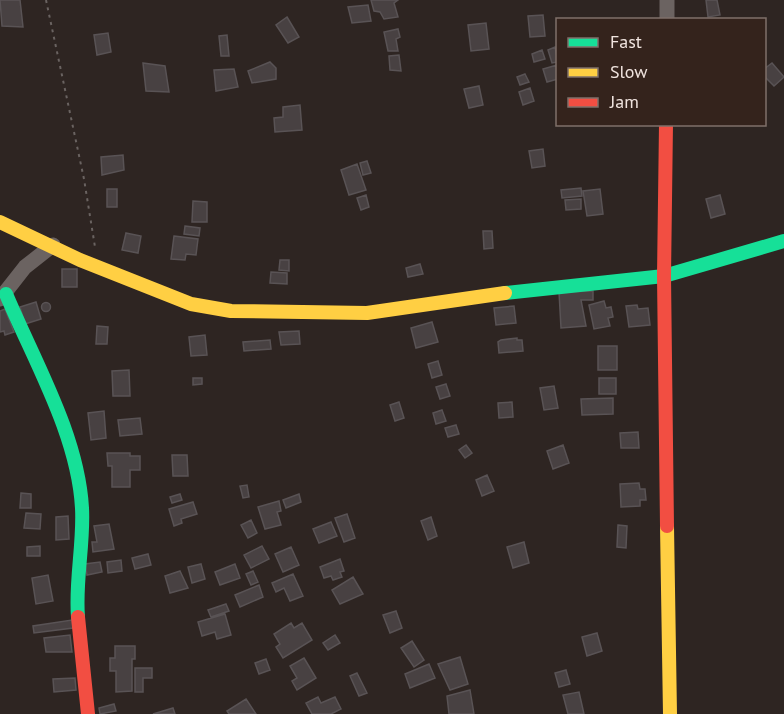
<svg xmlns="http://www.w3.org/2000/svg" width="784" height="714" font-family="'PT Sans',sans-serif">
	<rect width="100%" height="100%" fill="#2e2522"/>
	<path fill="#484142" stroke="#595355" stroke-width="1.5" d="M0,0H20L23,27L2,26Z
		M371,0H398L394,3L398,17L384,19L380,12L374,11Z
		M706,0H717L720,15L708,17Z
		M368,5L371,21L352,23L348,7Z
		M543,15L545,36L530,37L528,16Z
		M287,17L299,37L288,43L276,25Z
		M486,23L489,49L471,51L468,25Z
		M398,29L400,37L396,39L398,51H388L384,32Z
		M108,33L111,52L97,55L94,35Z
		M227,35L229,56H221L219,36Z
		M555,47L558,62L552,63L548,50Z
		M542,50L545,59L534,62L532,54Z
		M399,55L401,71L390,70L389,56Z
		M270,62L276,68V79L252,83L248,71Z
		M143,63L165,66L169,92L146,91Z
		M772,63L784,77L774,86L764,76V69Z
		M557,65L558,79L547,82L543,69Z
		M234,69L238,87L216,91L214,70Z
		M525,74L529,82L520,85L517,77Z
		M479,86L483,105L469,108L464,89Z
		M530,88L534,101L523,105L519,92Z
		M300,105L302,130L275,132L274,118L283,117V107Z
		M543,149L545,166L532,168L529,151Z
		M123,155L124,170L102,175L101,157Z
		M367,161L371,173L363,175L360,163Z
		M357,164L366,190L349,195L341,170Z
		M581,188L582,196L562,198L561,190Z
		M107,189H117V207H107Z
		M600,189L603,214L587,216L583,191Z
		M366,195L369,207L361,210L357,198Z
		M720,195L725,214L711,218L706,199Z
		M581,199V209L566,210L565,200Z
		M193,201L207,202V222H192Z
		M185,226L200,228L199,236L184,234Z
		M483,231H492L493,248L484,249Z
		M126,233L141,236L138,253L122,250Z
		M174,236L198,239L196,255L186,254L185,260L171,259Z
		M280,260H289V271L279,270Z
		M420,264L423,274L408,277L406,268Z
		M62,269H77V287H62Z
		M271,272L287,273V284L270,283Z
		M593,291V300H581L586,326L561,328L559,292Z
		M604,301L606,308L611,307L613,317L608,318L610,326L594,329L589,305Z
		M36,302L41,319L25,324L20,307Z
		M41.5 307a4.5 4.5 0 1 1 9 0a4.5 4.5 0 1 1-9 0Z
		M637,305L638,309L648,308L650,325L629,327L626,306Z
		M514,306L516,323L496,325L494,308Z
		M5,309L14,332L5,335L4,331L0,332V311Z
		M432,322L438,342L416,348L411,328Z
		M97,326L108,327L107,344H96Z
		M299,331L300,344L281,345L279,332Z
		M205,335L207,355L191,356L189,337Z
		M517,338V340H522L523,351L499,353L498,342L501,340Z
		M270,340L271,349L244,351L243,342Z
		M598,346H617V370H598Z
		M438,361L442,375L432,378L428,364Z
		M129,370L130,396H113L112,371Z
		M193,378H202V384L193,385Z
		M599,378H616V394H599Z
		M446,384L450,396L440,399L436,387Z
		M554,386L558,408L544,410L540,388Z
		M613,398V414L582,415L581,399Z
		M399,402L404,418L395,421L390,405Z
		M512,402L513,417L499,418L498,403Z
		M442,410L446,421L436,424L433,413Z
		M104,411L106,438L91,440L88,413Z
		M140,418L142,434L120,436L118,420Z
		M456,425L459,434L448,437L445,428Z
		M638,432L639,448H621L620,433Z
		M466,445L472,453L465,458L459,450Z
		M563,445L569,463L553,469L547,451Z
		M107,453H130V456H140V470H130V487H112V466H108Z
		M172,455H187L188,476H173Z
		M487,475L494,491L482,496L476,480Z
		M639,483L640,489H645L646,500H640V506L621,507L620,484Z
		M247,485L249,497L243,498L240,486Z
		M21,493L31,494V508H20Z
		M180,494L182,500L172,503L170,497Z
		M299,494L301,502L286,508L283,500Z
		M279,501L281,511L277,512L281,525L265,529L258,507Z
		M193,502L197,514L181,519L182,523L174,526L169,509Z
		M26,513L41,514L40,529L24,528Z
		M347,514L355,538L344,542L335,518Z
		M68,516L69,539L56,540V517Z
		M431,517L437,536L428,540L421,521Z
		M251,520L257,533L248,538L241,525Z
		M331,522L337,536L319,543L313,529Z
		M109,524L114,549L93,552L92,542H97L94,526Z
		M618,525L627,526L626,548L617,547Z
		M524,542L529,563L513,568L507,547Z
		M40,546V556H27V547Z
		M262,546L269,559L251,568L244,555Z
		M291,547L299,565L283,572L275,554Z
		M148,554L151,565L135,569L132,558Z
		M340,559L344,571L340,572L342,577L333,580L331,576L324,578L320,567Z
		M121,560L122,571L108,573L107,562Z
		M100,562L102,572L87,575L85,564Z
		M201,564L205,579L192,583L188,567Z
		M235,564L240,578L220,585L215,572Z
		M180,571L188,588L170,593L165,576Z
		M253,571L258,582L251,585L246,574Z
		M293,574L303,596L290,601L284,588L276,592L272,583Z
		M48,575L53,601L36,604L32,578Z
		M353,577L363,594L340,604L332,590Z
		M259,585L263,597L240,607L235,595Z
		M226,604L229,611L211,617L208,610Z
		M396,611L402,628L390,633L383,615Z
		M225,614L231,635L217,639L215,632L202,636L198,622Z
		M72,620L73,628L34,633L33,626Z
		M291,623L294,628L302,623L312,640L283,658L276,647L280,644L274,634Z
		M597,633L602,651L587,656L582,637Z
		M70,635L72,652H46L44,638Z
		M335,635L340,643L328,650L323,643Z
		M412,641L424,660L414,667L401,648Z
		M115,646H135V659H132V691L116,692V671H110V658H115Z
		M460,657L468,684L450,690L438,664Z
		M304,658L316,678L297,690L292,681L297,678L290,666Z
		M266,659L270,670L259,674L255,663Z
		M429,664L435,678L410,688L405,674Z
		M135,668H152V678H143V692H135Z
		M566,670L570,684L559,687L555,673Z
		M357,673L367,693L359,696L350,676Z
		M75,678L76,690L54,692L53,679Z
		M470,690L474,714H449L447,696Z
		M579,692L584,714H568L563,695Z
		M318,697L321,703L335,697L341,709L331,714H312L306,703Z
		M246,699L256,714H229L227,711Z
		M114,704L116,711L100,714L99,708Z
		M173,708L175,714H153Z"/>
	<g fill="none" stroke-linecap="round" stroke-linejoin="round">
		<path stroke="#6a6361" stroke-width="2" stroke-dasharray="3 4.5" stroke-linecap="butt" d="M46,0L84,179L95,247"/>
		<path stroke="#6b6361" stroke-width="15" d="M667,20V0
			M0,299L25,267L53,245"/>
		<path stroke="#16e098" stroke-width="14" d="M505,293L664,276L784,241
			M6,294C34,361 78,435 82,508C84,544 75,581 78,617"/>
		<path stroke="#ffcf43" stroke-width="14" d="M0,222L80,260L191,304L231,311L367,313L505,293
			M667,526L670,714"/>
		<path stroke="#f24e42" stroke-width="14" d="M666,124L664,276L667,526
			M78,617L88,714"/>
	</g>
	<rect x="556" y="18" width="210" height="108" fill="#34231c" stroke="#7f706a" stroke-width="1.5"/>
	<rect x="568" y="38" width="30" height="9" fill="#16e098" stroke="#7f706a" stroke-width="1.5"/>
	<text x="610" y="48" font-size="18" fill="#f0e4df">Fast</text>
	<rect x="568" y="68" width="30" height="9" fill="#ffcf43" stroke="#7f706a" stroke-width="1.5"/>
	<text x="610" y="78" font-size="18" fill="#f0e4df">Slow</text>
	<rect x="568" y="98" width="30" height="9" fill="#f24e42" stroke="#7f706a" stroke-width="1.5"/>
	<text x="610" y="108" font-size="18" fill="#f0e4df">Jam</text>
</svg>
